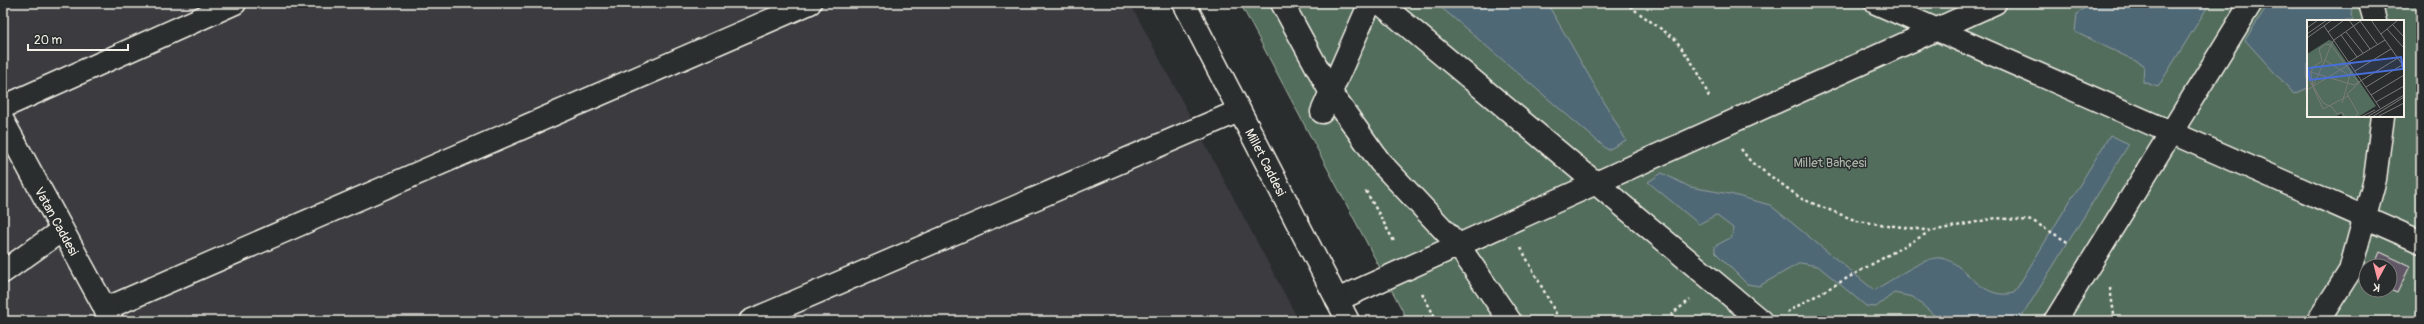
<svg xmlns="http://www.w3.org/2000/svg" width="2424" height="324" font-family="Pangolin,sans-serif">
	<rect width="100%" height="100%" fill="#2a2d2e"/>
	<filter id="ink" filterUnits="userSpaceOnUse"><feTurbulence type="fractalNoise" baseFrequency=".025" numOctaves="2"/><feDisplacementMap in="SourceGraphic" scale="8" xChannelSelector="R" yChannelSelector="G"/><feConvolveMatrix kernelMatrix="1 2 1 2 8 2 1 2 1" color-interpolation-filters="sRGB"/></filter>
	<g filter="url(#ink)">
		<path fill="#3a3a3f" d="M3,3H1130L1299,321H3Z"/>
		<path fill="#526d5d" stroke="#a3afa2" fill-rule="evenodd" d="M1240,3H2421V321H1408ZM2308,21H2403V116H2308ZM2366,266H2390V290H2366Z"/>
		<path fill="#4f6774" stroke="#919ea2" d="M1436,3H1547L1626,140L1608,150Z
			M2091,3H2210L2158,87L2143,82L2144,65L2075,32L2077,14Z
			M2269,3H2351L2353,21H2308V88L2294,94L2245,40Z
			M2110,135L2129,144L2019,321H1941L1913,297L1894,293L1876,307L1866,306L1818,266L1800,263L1759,286L1747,284L1715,252V246L1732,237L1733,228L1716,215L1699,224L1648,182L1662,173L1690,187L1730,194L1770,205L1874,290C1893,280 1912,265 1931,259C1961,249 1975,303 2014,293Z"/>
		<path fill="#615766" stroke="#f4f1e8" d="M2380,252L2410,266L2397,293L2390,290V266H2374Z"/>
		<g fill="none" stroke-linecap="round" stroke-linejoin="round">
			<g stroke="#f4f1e8" stroke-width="25">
				<path id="minor" d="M1282,3L1331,93L1380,162L1458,245L1510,321
					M1380,3L1761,321
					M1876,3L2421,242
					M2370,3L2375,21
					M3,107L235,3
					M1322,112L1370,3
					M3,272L62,230
					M1337,300L1995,3
					M105,309L810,3
					M750,321L1239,111
					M2055,321L2251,3
					M2318,321L2350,271L2375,179L2383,116"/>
			</g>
			<g stroke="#f4f1e8" stroke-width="25">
				<path id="major" d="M1184,3L1348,321
					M3,121L112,321"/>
			</g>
			<path stroke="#f4f1e8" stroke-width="2.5" stroke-dasharray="3 3" stroke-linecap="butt" d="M1625,3L1675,39L1697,70L1710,99
				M1741,149L1751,162L1802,199L1857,221L1932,231L1996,218L2033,221L2069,243
				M1366,191L1395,243
				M1521,248L1560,321
				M2110,288L2115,321
				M1422,293L1437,321
				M1787,312L1931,231
				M1668,321L1674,312L1690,300"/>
			<use href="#minor" stroke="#2a2d2e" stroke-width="22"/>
			<use href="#major" stroke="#2a2d2e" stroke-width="22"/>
		</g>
	</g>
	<g text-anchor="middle" stroke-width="3" stroke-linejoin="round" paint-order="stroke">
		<g font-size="13" fill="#f4f1e8" stroke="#2a2d2e">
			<text transform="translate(1266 162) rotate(63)" y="5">Millet Caddesi</text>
			<text transform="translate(57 221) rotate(61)" y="5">Vatan Caddesi</text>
		</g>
		<g font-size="13" fill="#abb6a9" stroke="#2a2d2e">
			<text x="1830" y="167">Millet Bahçesi</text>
		</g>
	</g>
	<g transform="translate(2307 20)">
		<rect width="97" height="97" fill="#2a2d2e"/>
		<path d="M22,20L25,21L69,86L51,97H36L34,94L28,97H1L0,94V34Z" fill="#526d5d"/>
		<path fill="none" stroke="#7b7b78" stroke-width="1" d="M42,0L63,29M64,0L97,47M53,1L70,24M85,4L97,17M17,6L73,88M0,8L11,0M80,9L96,27M21,12L37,0M39,12L56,33M0,14L20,0M74,14L91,0M34,15L50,37M0,18L25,0M18,40L43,56M42,42L78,20M0,51L47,65L91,38M48,51L84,29M0,54L16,89L41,76M7,67L16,83L25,87L30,94L35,92L38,97M59,67L95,45M0,70L43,44M64,75L97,55M69,82L97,66M35,83L44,51M48,97L51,93L40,74L52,63L24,25L19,24L12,29L15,41L6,47L4,53L6,66L18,40L24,25L25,23L27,20L55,0M54,97L68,90M60,97L97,75M65,97L97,77M70,97L97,83"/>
		<path fill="#486fdb" fill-opacity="0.15" stroke="#486fdb" stroke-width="2" d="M94,37L96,49L3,60L1,48Z"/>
		<rect width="97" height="97" fill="none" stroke="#f4f1e8" stroke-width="2"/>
	</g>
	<rect width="2424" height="324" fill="none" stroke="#2a2d2e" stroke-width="16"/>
	<rect x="8" y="8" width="2408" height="308" fill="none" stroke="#f4f1e8" stroke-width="1.5" filter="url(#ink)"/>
	<g transform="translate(2378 278) rotate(187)"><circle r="19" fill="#2a2d2e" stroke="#7b7b78"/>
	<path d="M0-3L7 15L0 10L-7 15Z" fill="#ff9aa2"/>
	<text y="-6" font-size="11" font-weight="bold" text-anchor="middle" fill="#f4f1e8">K</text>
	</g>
	<path d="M28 44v6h100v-6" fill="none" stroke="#f4f1e8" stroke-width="2"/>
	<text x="34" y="44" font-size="12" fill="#f4f1e8" stroke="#2a2d2e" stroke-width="3" paint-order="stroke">20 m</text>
</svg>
